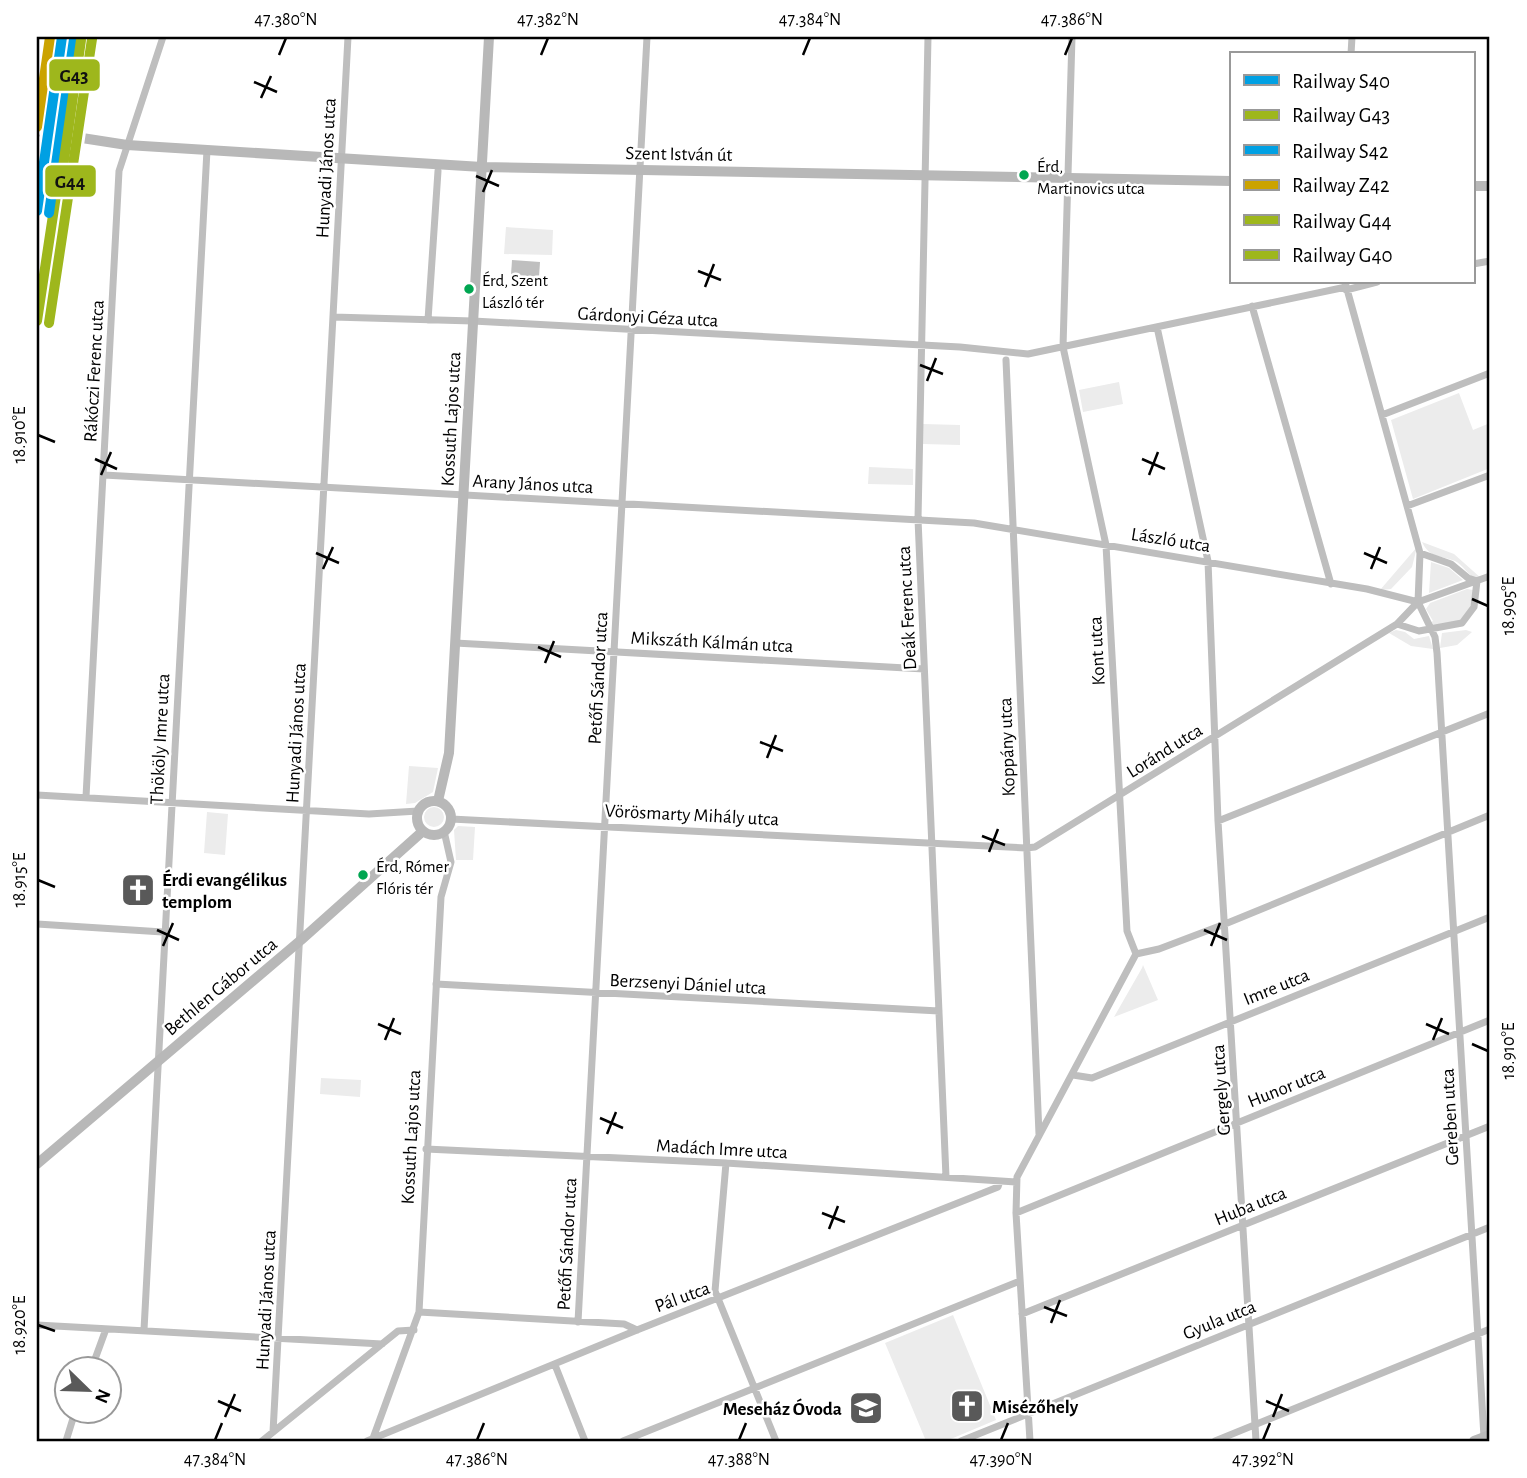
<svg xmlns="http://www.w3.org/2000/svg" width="1527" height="1478" font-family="'Alegreya Sans',sans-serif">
	<rect width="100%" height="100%" fill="#fff"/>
	<path fill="#ececec" d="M45,37H51L37,132V92Z
		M506,227L553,230L552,255L504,254Z
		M1119,382L1123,404L1083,412L1079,390Z
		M1459,393L1473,430L1490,423V468L1413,499L1391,420Z
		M923,424L960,425V445L923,444Z
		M869,467L913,469V485L868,484Z
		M1422,542L1454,554L1482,579L1477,580C1469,576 1462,564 1455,561C1441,555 1430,559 1422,542Z
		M1417,547L1412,567L1391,589L1380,590Z
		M1431,562L1449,568L1463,580L1429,593Z
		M1467,589L1473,590L1472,606L1464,620L1436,627L1430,623L1433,621L1426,609L1430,603Z
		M1396,630L1405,632L1414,639L1429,636L1433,649L1411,646L1389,633Z
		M1466,630L1472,632L1457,645L1440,648L1442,633Z
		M409,766L438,768L433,792L415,803L406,804Z
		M424 817a10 10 0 1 1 20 0a10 10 0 1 1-20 0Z
		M207,812L228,814L225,855L204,853Z
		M458,826L475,827L473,860H456L454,830Z
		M1143,965L1158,1000L1114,1017L1142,968Z
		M321,1078L361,1080L360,1097L320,1094Z
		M953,1315L996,1420L946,1441H926L885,1343Z"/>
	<path fill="#bfbfbf" d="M512,260L540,262L539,277L511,275Z"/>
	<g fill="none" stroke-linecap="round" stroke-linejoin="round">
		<path stroke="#bebebe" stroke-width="7" d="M928,37L918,519L946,1177
			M1072,37L1063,347L1106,545L1127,931L1136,954
			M1351,54L1352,37
			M1473,264L1490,261
			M1346,290L1377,282
			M1252,306L1331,584
			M333,317L473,321L960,347L1028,354L1346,287
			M428,320L438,171
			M1157,327L1208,561L1218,821L1256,1441
			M1006,360L1039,1134
			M1382,415L1490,373
			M104,475L974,523L1367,589L1418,602L1490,576
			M1407,506L1490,475
			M1420,553L1451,564L1468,578L1477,581
			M1418,602L1435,637L1437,653L1484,1437
			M1397,624L1419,631L1462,623L1474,607L1477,581
			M455,643L924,669
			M37,795L369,814L418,811
			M86,797L119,171L163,37
			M451,819L1026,848L1035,847L1397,624L1418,602L1420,553L1345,282
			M1218,821L1490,713
			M37,924L163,932
			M1136,954L1159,949L1225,924L1490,815
			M436,984L939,1011
			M1073,1075L1092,1078L1490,917
			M426,1149L726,1163L1016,1182
			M726,1163L715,1291L776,1441
			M1016,1213L1490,1020
			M419,1312L624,1324L637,1330
			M1022,1314L1490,1126
			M578,1322L647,37
			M37,1325L382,1344
			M144,1330L207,150
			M555,1365L585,1441
			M91,1370L106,1329
			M273,1432L348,37
			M66,1441L75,1412
			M262,1441L398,1331L414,1330
			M367,1441L637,1330L983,1193L998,1187L1000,1181
			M372,1441L419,1312L441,897L451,862L444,831
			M623,1441L1020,1281
			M961,1441L1490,1227
			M1030,1441L1016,1213L1017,1177L1136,954
			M1215,1441L1490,1329"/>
		<path stroke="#b8b8b8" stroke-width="10" d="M37,131L127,145L482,167L1231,181
			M1473,186H1490
			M417 818a17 17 0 1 1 34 0a17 17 0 1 1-34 0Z
			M438,801L449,753L489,37
			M37,1164L301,940L423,831
			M1474,1441L1490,1435"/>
		<g stroke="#fff" stroke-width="16">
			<path id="rail-1" d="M37,211L62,37"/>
		</g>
		<g stroke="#fff" stroke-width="16">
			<path id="rail-2" d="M37,321L80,37"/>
		</g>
		<g stroke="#fff" stroke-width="16">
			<path id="rail-3" d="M49,213L74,39"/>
		</g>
		<g stroke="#fff" stroke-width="16">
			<path id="rail-4" d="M37,127L50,37"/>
		</g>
		<g stroke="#fff" stroke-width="16">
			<path id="rail-5" d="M49,323L92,39"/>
		</g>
		<g stroke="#fff" stroke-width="16">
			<path id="rail-6" d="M61,181L81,40"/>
		</g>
		<use href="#rail-1" stroke="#00a0e3" stroke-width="10"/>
		<use href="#rail-2" stroke="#9eb71c" stroke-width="10"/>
		<use href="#rail-3" stroke="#00a0e3" stroke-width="10"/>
		<use href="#rail-4" stroke="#cba300" stroke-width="10"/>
		<use href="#rail-5" stroke="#9eb71c" stroke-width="10"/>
		<use href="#rail-6" stroke="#9eb71c" stroke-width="10"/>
	</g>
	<path fill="none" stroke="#000" stroke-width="2.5" d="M279,55L286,38M541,55L548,38M803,55L810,38M1065,55L1072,38M254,82L277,92M261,98L271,76M476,176L499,186M483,192L492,170M698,271L721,280M705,287L714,264M920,365L943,374M927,381L936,358M38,435L55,442M95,459L117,469M1142,459L1165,469M101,475L111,452M1149,475L1158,452M316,553L339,563M1364,553L1387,563M323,569L333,547M1371,569L1380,547M1472,599L1488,606M538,647L561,657M545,663L554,641M760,742L783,751M767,758L776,735M982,836L1005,845M989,852L998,829M38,880L55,887M157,930L179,940M1204,930L1227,940M163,946L173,923M1211,946L1220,923M378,1024L401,1034M1426,1024L1449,1034M385,1040L394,1018M1433,1040L1442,1018M1472,1044L1488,1051M600,1118L623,1128M607,1134L616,1112M822,1213L845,1222M829,1229L838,1206M1044,1307L1067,1316M1051,1323L1060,1300M38,1325L55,1331M218,1401L241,1411M1266,1401L1289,1411M225,1417L235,1394M1273,1417L1282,1394M215,1440L222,1423M477,1440L484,1423M739,1440L746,1423M1001,1440L1008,1423M1263,1440L1270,1423"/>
	<defs>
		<g id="church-square" transform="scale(1.75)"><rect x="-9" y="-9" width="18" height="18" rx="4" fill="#595959" stroke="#fff"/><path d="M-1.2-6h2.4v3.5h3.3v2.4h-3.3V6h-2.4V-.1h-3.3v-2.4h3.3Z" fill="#fff"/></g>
		<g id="school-square" transform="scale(1.75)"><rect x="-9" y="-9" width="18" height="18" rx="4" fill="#595959" stroke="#fff"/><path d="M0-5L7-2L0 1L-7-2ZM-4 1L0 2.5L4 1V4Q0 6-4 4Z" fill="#fff"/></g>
	</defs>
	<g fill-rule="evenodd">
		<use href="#church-square" x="138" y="890"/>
		<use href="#church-square" x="967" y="1406"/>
		<use href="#school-square" x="866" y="1408"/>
	</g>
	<g fill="#00a651" stroke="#fff" stroke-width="2.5">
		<circle cx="1024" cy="175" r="6"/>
		<circle cx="469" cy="289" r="6"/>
		<circle cx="363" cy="875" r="6"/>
	</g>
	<g text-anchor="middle" stroke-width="5" stroke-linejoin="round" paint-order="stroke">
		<g font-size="17" fill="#000" stroke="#fff" text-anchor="start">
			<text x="1037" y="172">Érd,<tspan x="1037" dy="22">Martinovics utca</tspan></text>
			<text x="482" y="286">Érd, Szent<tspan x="482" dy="22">László tér</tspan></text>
			<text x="376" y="872">Érd, Rómer<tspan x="376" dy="22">Flóris tér</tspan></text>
		</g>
		<g font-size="19" fill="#000" stroke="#fff">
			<text transform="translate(679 153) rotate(1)" y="7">Szent István út</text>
			<text transform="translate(325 168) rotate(-87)" y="7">Hunyadi János utca</text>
			<text transform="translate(648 316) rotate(3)" y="7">Gárdonyi Géza utca</text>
			<text transform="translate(93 371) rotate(-87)" y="7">Rákóczi Ferenc utca</text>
			<text transform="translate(450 419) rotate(-87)" y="7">Kossuth Lajos utca</text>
			<text transform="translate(533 483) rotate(3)" y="7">Arany János utca</text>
			<text transform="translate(1171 539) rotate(9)" y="7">László utca</text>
			<text transform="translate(906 608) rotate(-93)" y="7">Deák Ferenc utca</text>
			<text transform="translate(712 641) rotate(3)" y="7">Mikszáth Kálmán utca</text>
			<text transform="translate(1096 651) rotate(-93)" y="7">Kont utca</text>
			<text transform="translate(597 678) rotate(-87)" y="7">Petőfi Sándor utca</text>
			<text transform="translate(295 733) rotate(-87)" y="7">Hunyadi János utca</text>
			<text transform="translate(159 739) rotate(-87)" y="7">Thököly Imre utca</text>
			<text transform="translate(1006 747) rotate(-92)" y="7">Koppány utca</text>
			<text transform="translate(1164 750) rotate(-32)" y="7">Loránd utca</text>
			<text transform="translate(692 814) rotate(3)" y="7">Vörösmarty Mihály utca</text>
			<text transform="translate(688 983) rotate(3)" y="7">Berzsenyi Dániel utca</text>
			<text transform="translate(220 986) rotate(-40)" y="7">Bethlen Gábor utca</text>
			<text transform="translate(1276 986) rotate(-22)" y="7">Imre utca</text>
			<text transform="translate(1286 1086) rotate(-22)" y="7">Hunor utca</text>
			<text transform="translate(1220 1090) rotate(-94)" y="7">Gergely utca</text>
			<text transform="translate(1449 1117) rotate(-93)" y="7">Gereben utca</text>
			<text transform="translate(410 1137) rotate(-87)" y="7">Kossuth Lajos utca</text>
			<text transform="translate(722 1148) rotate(3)" y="7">Madách Imre utca</text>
			<text transform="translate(1250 1205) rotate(-22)" y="7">Huba utca</text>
			<text transform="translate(566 1244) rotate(-87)" y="7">Petőfi Sándor utca</text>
			<text transform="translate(682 1296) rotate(-20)" y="7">Pál utca</text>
			<text transform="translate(265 1300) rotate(-87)" y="7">Hunyadi János utca</text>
			<text transform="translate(1219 1319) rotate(-22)" y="7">Gyula utca</text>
		</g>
		<g font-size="19" font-weight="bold" fill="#000" stroke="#fff" text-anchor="start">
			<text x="162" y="886">Érdi evangélikus<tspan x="162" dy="22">templom</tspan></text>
			<text x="992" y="1413">Misézőhely</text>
			<text x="842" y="1415" text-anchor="end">Meseház Óvoda</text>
		</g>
	</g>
	<g stroke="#fff" stroke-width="2.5">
		<rect x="48" y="58" width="53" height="34" rx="7" fill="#9eb71c"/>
		<rect x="44" y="164" width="53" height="34" rx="7" fill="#9eb71c"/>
	</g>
	<g font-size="19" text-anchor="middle" font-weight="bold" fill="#111">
		<text x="74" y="82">G43</text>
		<text x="70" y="188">G44</text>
	</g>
	<rect width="1527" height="1478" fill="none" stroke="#ffffff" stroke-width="77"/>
	<rect x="1230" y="52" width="245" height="231" fill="#ffffff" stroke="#999999" stroke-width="2"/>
	<rect x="1244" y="75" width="35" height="10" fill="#00a0e3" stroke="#999999" stroke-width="2"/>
	<text x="1292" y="88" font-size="21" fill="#000000">Railway S40</text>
	<rect x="1244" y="110" width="35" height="10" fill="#9eb71c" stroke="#999999" stroke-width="2"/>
	<text x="1292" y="122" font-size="21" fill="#000000">Railway G43</text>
	<rect x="1244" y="145" width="35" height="10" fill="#00a0e3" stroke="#999999" stroke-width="2"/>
	<text x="1292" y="158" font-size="21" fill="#000000">Railway S42</text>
	<rect x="1244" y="180" width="35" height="10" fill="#cba300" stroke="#999999" stroke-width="2"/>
	<text x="1292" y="192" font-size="21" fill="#000000">Railway Z42</text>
	<rect x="1244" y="215" width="35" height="10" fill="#9eb71c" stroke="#999999" stroke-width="2"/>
	<text x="1292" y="228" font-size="21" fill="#000000">Railway G44</text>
	<rect x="1244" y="250" width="35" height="10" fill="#9eb71c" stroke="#999999" stroke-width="2"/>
	<text x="1292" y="262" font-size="21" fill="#000000">Railway G40</text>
	<g transform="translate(88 1390) rotate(113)"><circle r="33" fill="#ffffff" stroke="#999999" stroke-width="2"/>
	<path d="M0-5L12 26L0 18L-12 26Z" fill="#595959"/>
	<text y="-10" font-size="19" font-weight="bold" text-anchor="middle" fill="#000000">N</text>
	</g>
	<rect x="38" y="38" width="1450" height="1402" fill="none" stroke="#000" stroke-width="2.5"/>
	<g font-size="18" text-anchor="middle" fill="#000">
		<text x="286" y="25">47.380°N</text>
		<text x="548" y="25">47.382°N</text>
		<text x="810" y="25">47.384°N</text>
		<text x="1072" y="25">47.386°N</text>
		<text transform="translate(19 435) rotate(-90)" y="6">18.910°E</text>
		<text transform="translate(1508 606) rotate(-90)" y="6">18.905°E</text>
		<text transform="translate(19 880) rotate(-90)" y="6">18.915°E</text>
		<text transform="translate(1508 1051) rotate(-90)" y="6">18.910°E</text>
		<text transform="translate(19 1325) rotate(-90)" y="6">18.920°E</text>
		<text x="215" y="1465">47.384°N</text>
		<text x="477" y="1465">47.386°N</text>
		<text x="739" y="1465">47.388°N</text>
		<text x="1001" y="1465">47.390°N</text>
		<text x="1263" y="1465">47.392°N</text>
	</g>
</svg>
